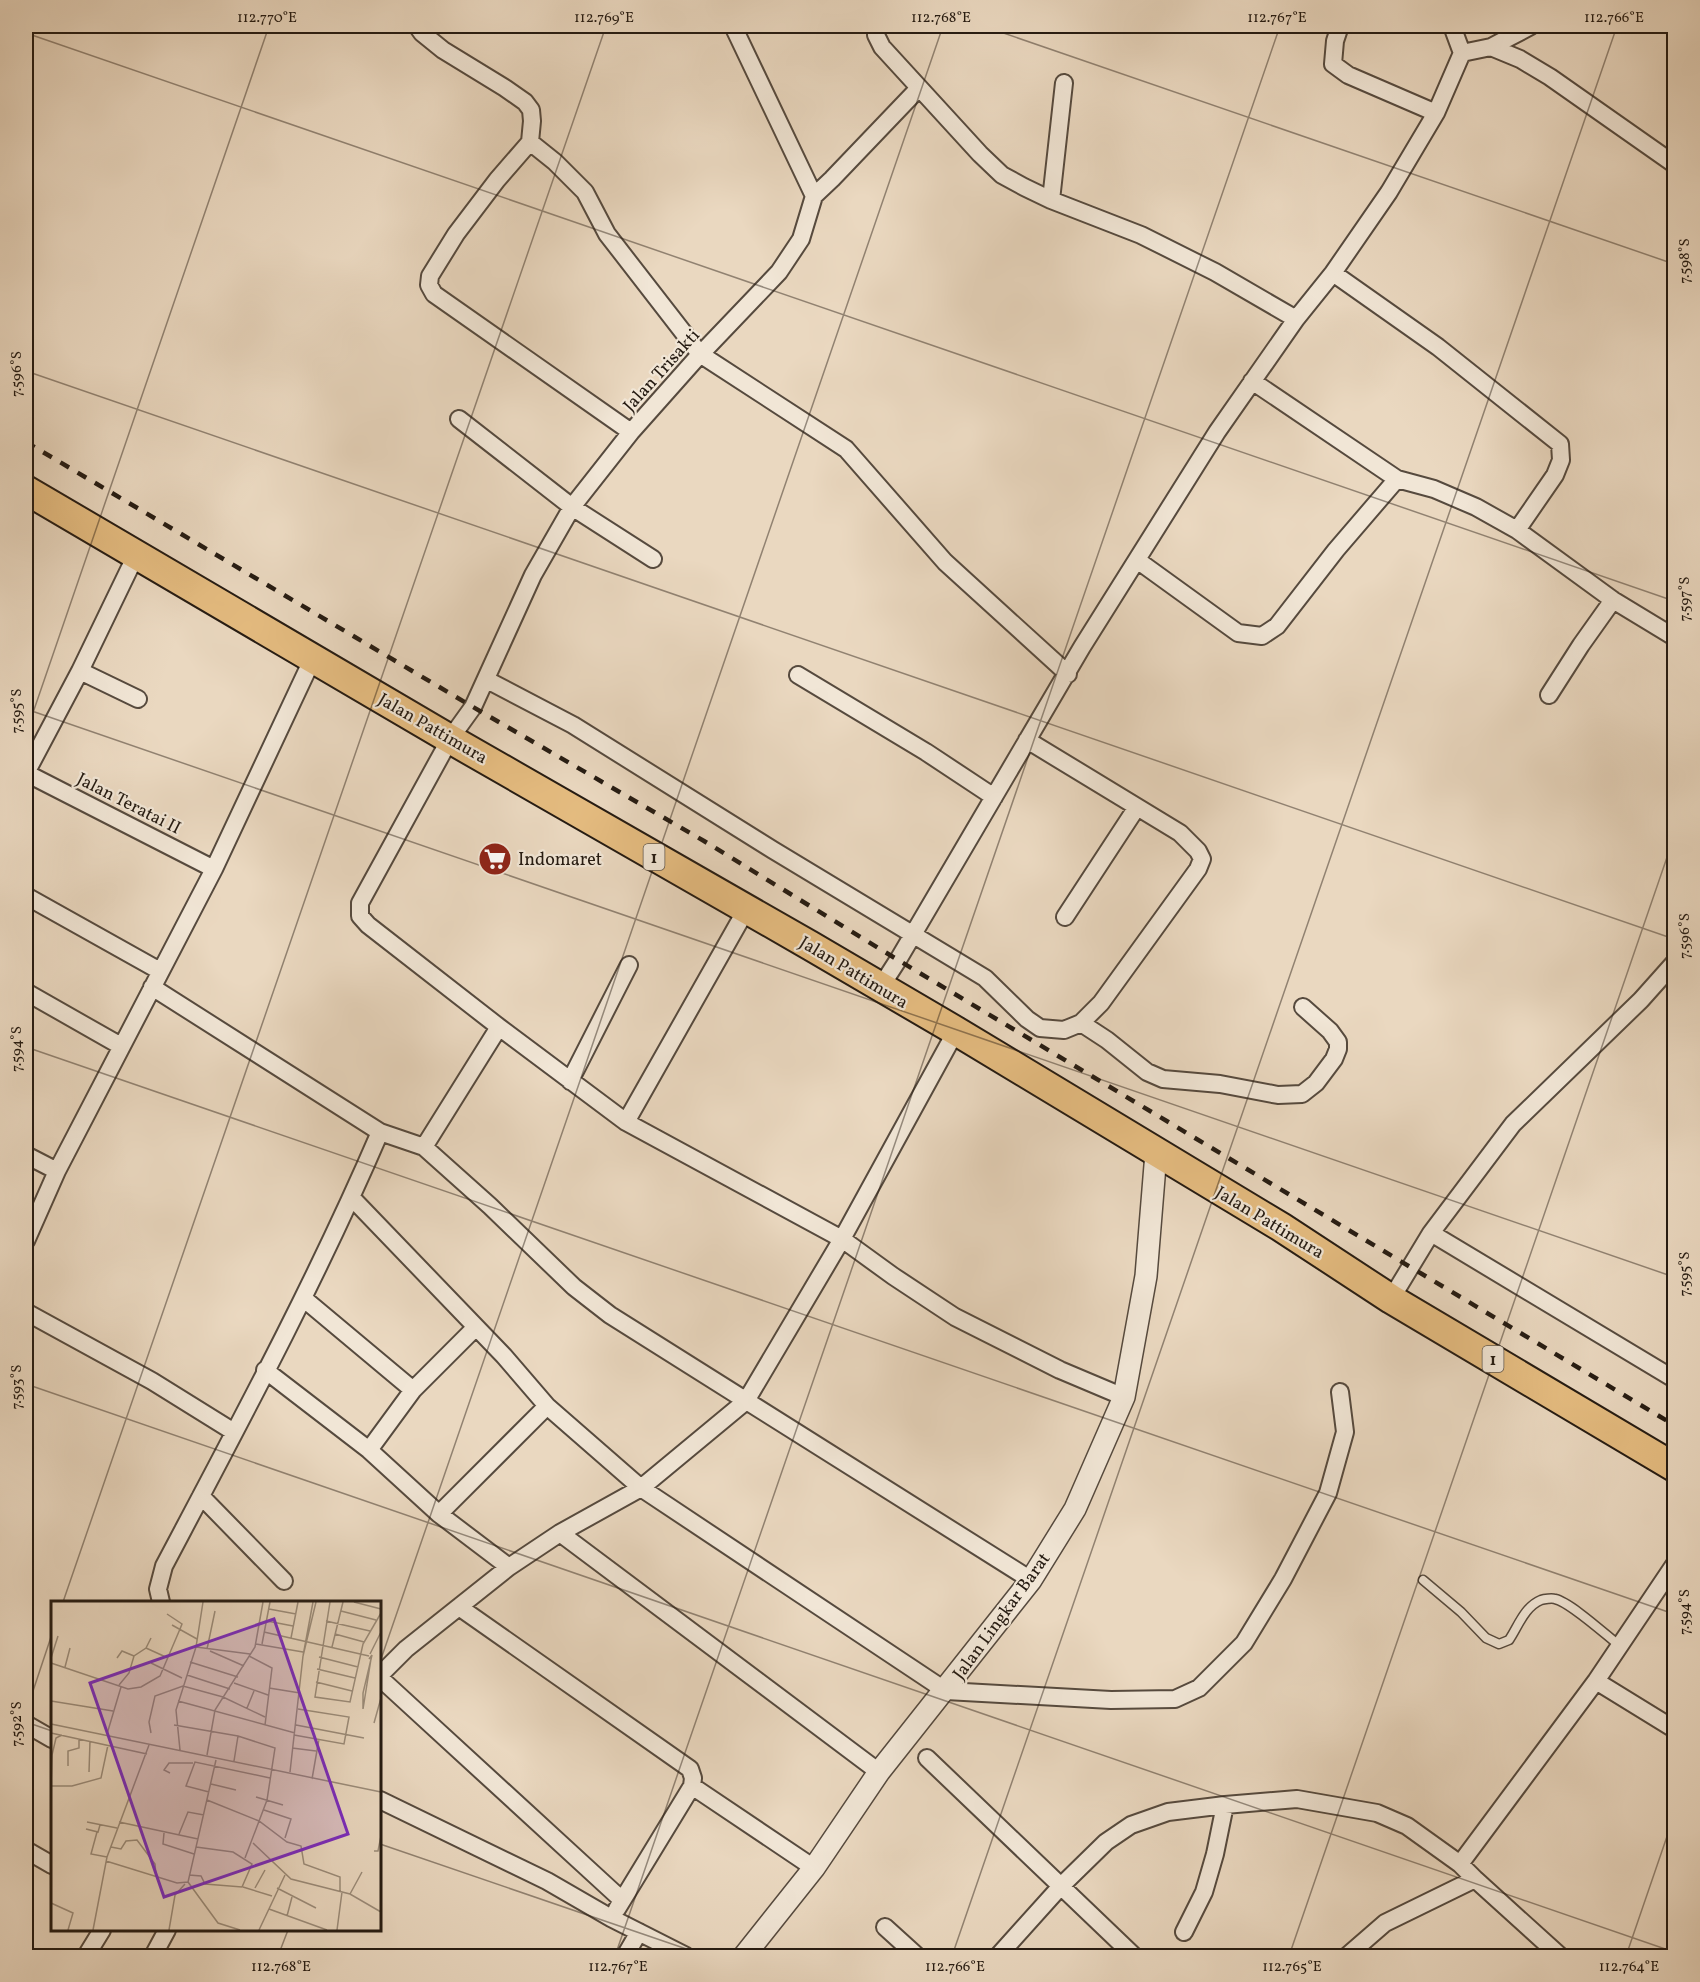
<svg xmlns="http://www.w3.org/2000/svg" width="1700" height="1982" font-family="Vollkorn,serif">
	<rect width="100%" height="100%" fill="#ead8c0"/>
	<filter id="stains"><feTurbulence type="fractalNoise" baseFrequency=".00333" numOctaves="4"/><feColorMatrix values="0 0 0 0 .2 0 0 0 0 .09 0 0 0 0 .02 0 0 0 .5 -.17"/></filter>
	<radialGradient id="worn" r=".72"><stop offset=".6" stop-color="#630" stop-opacity="0"/><stop offset="1" stop-color="#630" stop-opacity=".3"/></radialGradient>
	<g fill="none" stroke-linecap="round" stroke-linejoin="round">
		<g stroke="#564a3e" stroke-width="11">
			<path id="service" d="M1423,1580L1461,1612L1486,1638L1499,1644L1509,1640C1518,1627 1524,1607 1541,1600C1544,1599 1552,1598 1555,1599C1570,1602 1606,1635 1620,1646"/>
		</g>
		<g stroke="#564a3e" stroke-width="20">
			<path id="minor" d="M417,26L422,33L443,50L505,88L525,102L531,110L532,121L530,142L497,180L456,234L430,276L429,285L434,294L631,432
				M733,26L814,196L801,239L779,272L695,360L631,432L572,507L533,575L473,707L450,739L360,903V916L368,925L499,1027L626,1122L842,1239L893,1276L955,1317L1060,1370L1124,1397
				M878,26L876,35L882,47L980,154L1002,175L1024,187L1051,200L1141,235L1215,272L1296,319
				M1340,26L1335,41L1333,64L1348,75L1436,113
				M1491,47L1531,26
				M1462,53L1491,47L1520,59L1550,77L1674,164
				M530,142L555,162L585,192L607,234L700,354L846,449L945,562L1068,674
				M814,196L832,179L919,88
				M1051,200L1064,83
				M1333,273L1438,347L1560,444L1561,460L1555,475L1517,530
				M1252,381L1397,479L1434,489L1476,507L1517,530L1613,600L1674,637
				M459,419L572,507L653,559
				M1137,560L1238,633L1262,636L1277,626L1336,550L1397,479
				M80,671L138,699
				M798,675L926,752L994,797
				M487,680L573,725L773,850L985,978L1027,1019L1040,1028L1064,1030L1081,1023L1101,1003L1198,869L1202,859L1198,851L1180,833L1027,740
				M1549,695L1581,645L1613,600
				M26,773L80,671L137,553
				M26,773L214,869
				M26,896L160,971
				M1065,917L1137,807
				M152,987L380,1132L424,1147L490,1206L574,1287L610,1315L1031,1580
				M880,988L898,960L1082,647L1217,432L1296,319L1333,273L1389,192L1436,113L1462,53L1452,26
				M26,992L121,1046
				M1081,1023L1107,1040L1147,1072L1163,1079L1220,1084L1278,1095L1302,1094L1316,1083L1334,1059L1338,1049V1042L1330,1031L1303,1007
				M570,1081L629,965
				M626,1122L746,910
				M424,1147L499,1027
				M26,1155L57,1171
				M352,1198L504,1356L547,1406L641,1488L946,1691L1111,1700L1175,1699L1199,1688L1244,1643L1283,1579L1328,1493L1345,1432L1340,1392
				M1431,1233L1674,1379
				M26,1241L57,1171L214,869L313,658
				M303,1298L413,1390
				M1391,1299L1431,1233L1513,1124L1641,1000L1674,963
				M26,1312L152,1381L234,1432
				M265,1370L369,1450L439,1514L509,1567
				M369,1450L413,1390L476,1327
				M201,1496L284,1581
				M439,1514L547,1406
				M560,1533L879,1772
				M161,1602L158,1589L164,1566C239,1424 316,1281 380,1132
				M459,1607L690,1769L693,1778L692,1786L814,1868
				M380,1675L406,1649L509,1567L560,1533L641,1488L746,1401L842,1239L956,1031
				M380,1678L622,1900
				M1596,1681L1674,1729
				M26,1724L52,1739
				M927,1758L1134,1956
				M380,1800L547,1881L611,1918L686,1956
				M26,1850L52,1865
				M1460,1864L1596,1681L1674,1565
				M617,1909L692,1786
				M885,1927L917,1956
				M1184,1932L1204,1892L1215,1854L1225,1805
				M86,1956L102,1930
				M153,1956L167,1930
				M625,1956L639,1932
				M998,1956L1061,1886L1106,1842L1131,1825L1168,1812L1225,1805L1297,1799L1377,1813L1407,1826L1460,1864L1475,1879L1560,1956
				M1347,1956L1385,1923L1475,1879"/>
		</g>
		<g stroke="#564a3e" stroke-width="24">
			<path id="tertiary" d="M744,1956L814,1868L879,1772L1031,1580L1075,1509L1124,1397L1146,1276L1156,1153"/>
		</g>
		<g stroke="#251b12" stroke-width="32">
			<path id="trunk" d="M26,490L450,739L811,946L956,1031L1281,1227L1391,1299L1674,1467"/>
		</g>
		<use href="#service" stroke="#f1e6d6" stroke-width="8"/>
		<use href="#minor" stroke="#f1e6d6" stroke-width="16"/>
		<use href="#tertiary" stroke="#f1e6d6" stroke-width="21"/>
		<use href="#trunk" stroke="#e5bc80" stroke-width="28"/>
		<path stroke="#251b12" stroke-width="4.5" stroke-dasharray="10 10" stroke-linecap="butt" d="M26,442L473,707L704,841L898,960L1674,1425"/>
	</g>
	<path fill="none" stroke="#251b12" stroke-width="1.5" stroke-opacity="0.45" d="M983,26L1674,264M26,33L1674,601M26,371L1674,939M26,709L1674,1277M26,733L269,26M26,1047L1674,1614M26,1384L1674,1952M63,1602L606,26M380,1662L943,26M26,1712L52,1634M26,1722L52,1731M380,1844L707,1956M278,1956L288,1930M615,1956L1280,26M952,1956L1617,26M1289,1956L1674,837M1626,1956L1674,1816"/>
	<defs>
		<g id="supermarket-disc" transform="scale(1.725)"><circle r="9.5" fill="#8f2418" stroke="#f1e6d6"/><path d="M-6-5.5h2.5l.6 2H6L4.5 2H-2.5L-4.4-4H-6ZM-1.5 3.2a1.3 1.3 0 1 0 .1 0ZM3 3.2a1.3 1.3 0 1 0 .1 0Z" fill="#fff"/></g>
	</defs>
	<g fill-rule="evenodd">
		<use href="#supermarket-disc" x="495" y="859"/>
	</g>
	<g text-anchor="middle" stroke-width="4.5" stroke-linejoin="round" paint-order="stroke">
		<g fill="#f1e6d6" stroke="#62584d" stroke-width="1.5">
			<rect x="643.5" y="844" width="21" height="26" rx="4.5"/>
			<rect x="1482.5" y="1346" width="21" height="26" rx="4.5"/>
		</g>
		<g font-size="16" font-weight="bold" fill="#251b12">
			<text x="654" y="863">1</text>
			<text x="1493" y="1365">1</text>
		</g>
		<g font-size="18" fill="#251b12" stroke="#f1e6d6">
			<text transform="translate(661 370) rotate(-48)" y="6">Jalan Trisakti</text>
			<text transform="translate(433 728) rotate(30)" y="6">Jalan Pattimura</text>
			<text transform="translate(129 803) rotate(27)" y="6">Jalan Teratai II</text>
			<text transform="translate(854 972) rotate(31)" y="6">Jalan Pattimura</text>
			<text transform="translate(1270 1222) rotate(31)" y="6">Jalan Pattimura</text>
			<text transform="translate(1001 1616) rotate(-54)" y="6">Jalan Lingkar Barat</text>
		</g>
		<g font-size="18" fill="#251b12" stroke="#f1e6d6" text-anchor="start">
			<text x="518" y="865">Indomaret</text>
		</g>
	</g>
	<g transform="translate(51 1601)">
		<rect width="330" height="330" fill="#ead8c0"/>
		<path fill="none" stroke="#9b8c7a" stroke-width="1.5" d="M262,1L252,55L265,1M279,1L264,96L299,101L312,43L330,12M303,1L330,8M218,8L245,13M290,10L325,19M216,20L242,25M275,20L319,30M121,24L146,38M213,31L318,55M284,33L313,41M240,37L247,1M205,43L252,51M211,43L219,1M145,46L199,53M281,46L292,1M95,47L117,57M156,48L164,10M159,50L193,65M319,53L330,31M198,55L221,67L214,124M268,56L307,66M0,57L7,35M66,57L71,50L83,55M139,61L187,76M0,62L77,88L90,86L109,75L129,28L131,23L116,13M100,62L131,77M14,66L19,47M266,68L304,77M136,74L179,88M265,81L301,90M183,82L217,94M68,84L78,72L83,55L95,47L100,37M218,87L249,92M0,100L62,110M127,100L244,132M196,107L203,90M312,108V92L321,54L318,58M312,108L320,58M323,122L330,97M0,123L330,191M123,124L187,135L224,147L216,199L194,257M245,124L313,137M0,132L96,153M100,132L98,121L104,95L132,85L172,96L214,116M56,133L70,86M243,134L293,143L298,116L247,108M241,147L265,150M129,149L125,109L145,46L152,1M156,154L164,109L204,46L212,1M165,159L137,281L167,322L189,329M183,160L187,135M17,165V150L28,147V138M38,171L39,140M239,171L252,55M119,172L113,169L118,162H142M261,178L268,138M160,183L185,189M0,185H21L50,177L57,144M0,185L1,154L5,137L11,134M158,191L135,185L144,161L219,177M205,196L232,204M156,199L208,220L236,241L250,245L253,263L289,276V291M213,209L240,218L234,237M36,221L66,227M68,221L147,238M35,228L47,231L49,224M46,231L40,253L56,256M113,232L112,243L143,253M128,233L137,211L153,214M202,242L240,278L299,293L330,311M60,246L70,248L75,240L86,239L104,263L105,275M323,250H327L330,235M55,260L126,282L137,281M138,274L150,275L154,283L191,286L201,263L182,251L145,246M192,286L221,295M204,287L214,269M226,287L265,307M299,293L311,271M0,302L22,312L17,329M218,308L276,329M236,315L241,296M42,329L56,256L98,144M118,329L124,294L134,283M208,329L234,274M286,329L291,291"/>
		<path fill="#7b2cbf" fill-opacity="0.15" stroke="#7b2cbf" stroke-width="3" d="M223,18L297,233L113,296L39,82Z"/>
		<rect width="330" height="330" fill="none" stroke="#251b12" stroke-width="3"/>
	</g>
	<rect width="1700" height="1982" fill="none" stroke="#ead8c0" stroke-width="66"/>
	<rect x="33" y="33" width="1634" height="1916" fill="none" stroke="#251b12" stroke-width="2"/>
	<g font-size="15" text-anchor="middle" fill="#251b12">
		<text x="267" y="22">112.770°E</text>
		<text x="604" y="22">112.769°E</text>
		<text x="941" y="22">112.768°E</text>
		<text x="1277" y="22">112.767°E</text>
		<text x="1614" y="22">112.766°E</text>
		<text transform="translate(1684 261) rotate(-90)" y="5">7.598°S</text>
		<text transform="translate(16 374) rotate(-90)" y="5">7.596°S</text>
		<text transform="translate(1684 599) rotate(-90)" y="5">7.597°S</text>
		<text transform="translate(16 711) rotate(-90)" y="5">7.595°S</text>
		<text transform="translate(1684 936) rotate(-90)" y="5">7.596°S</text>
		<text transform="translate(16 1049) rotate(-90)" y="5">7.594°S</text>
		<text transform="translate(1684 1274) rotate(-90)" y="5">7.595°S</text>
		<text transform="translate(16 1387) rotate(-90)" y="5">7.593°S</text>
		<text transform="translate(1684 1612) rotate(-90)" y="5">7.594°S</text>
		<text transform="translate(16 1724) rotate(-90)" y="5">7.592°S</text>
		<text x="281" y="1971">112.768°E</text>
		<text x="618" y="1971">112.767°E</text>
		<text x="955" y="1971">112.766°E</text>
		<text x="1292" y="1971">112.765°E</text>
		<text x="1629" y="1971">112.764°E</text>
	</g>
	<rect width="100%" height="100%" filter="url(#stains)"/>
	<rect width="100%" height="100%" fill="url(#worn)"/>
</svg>
